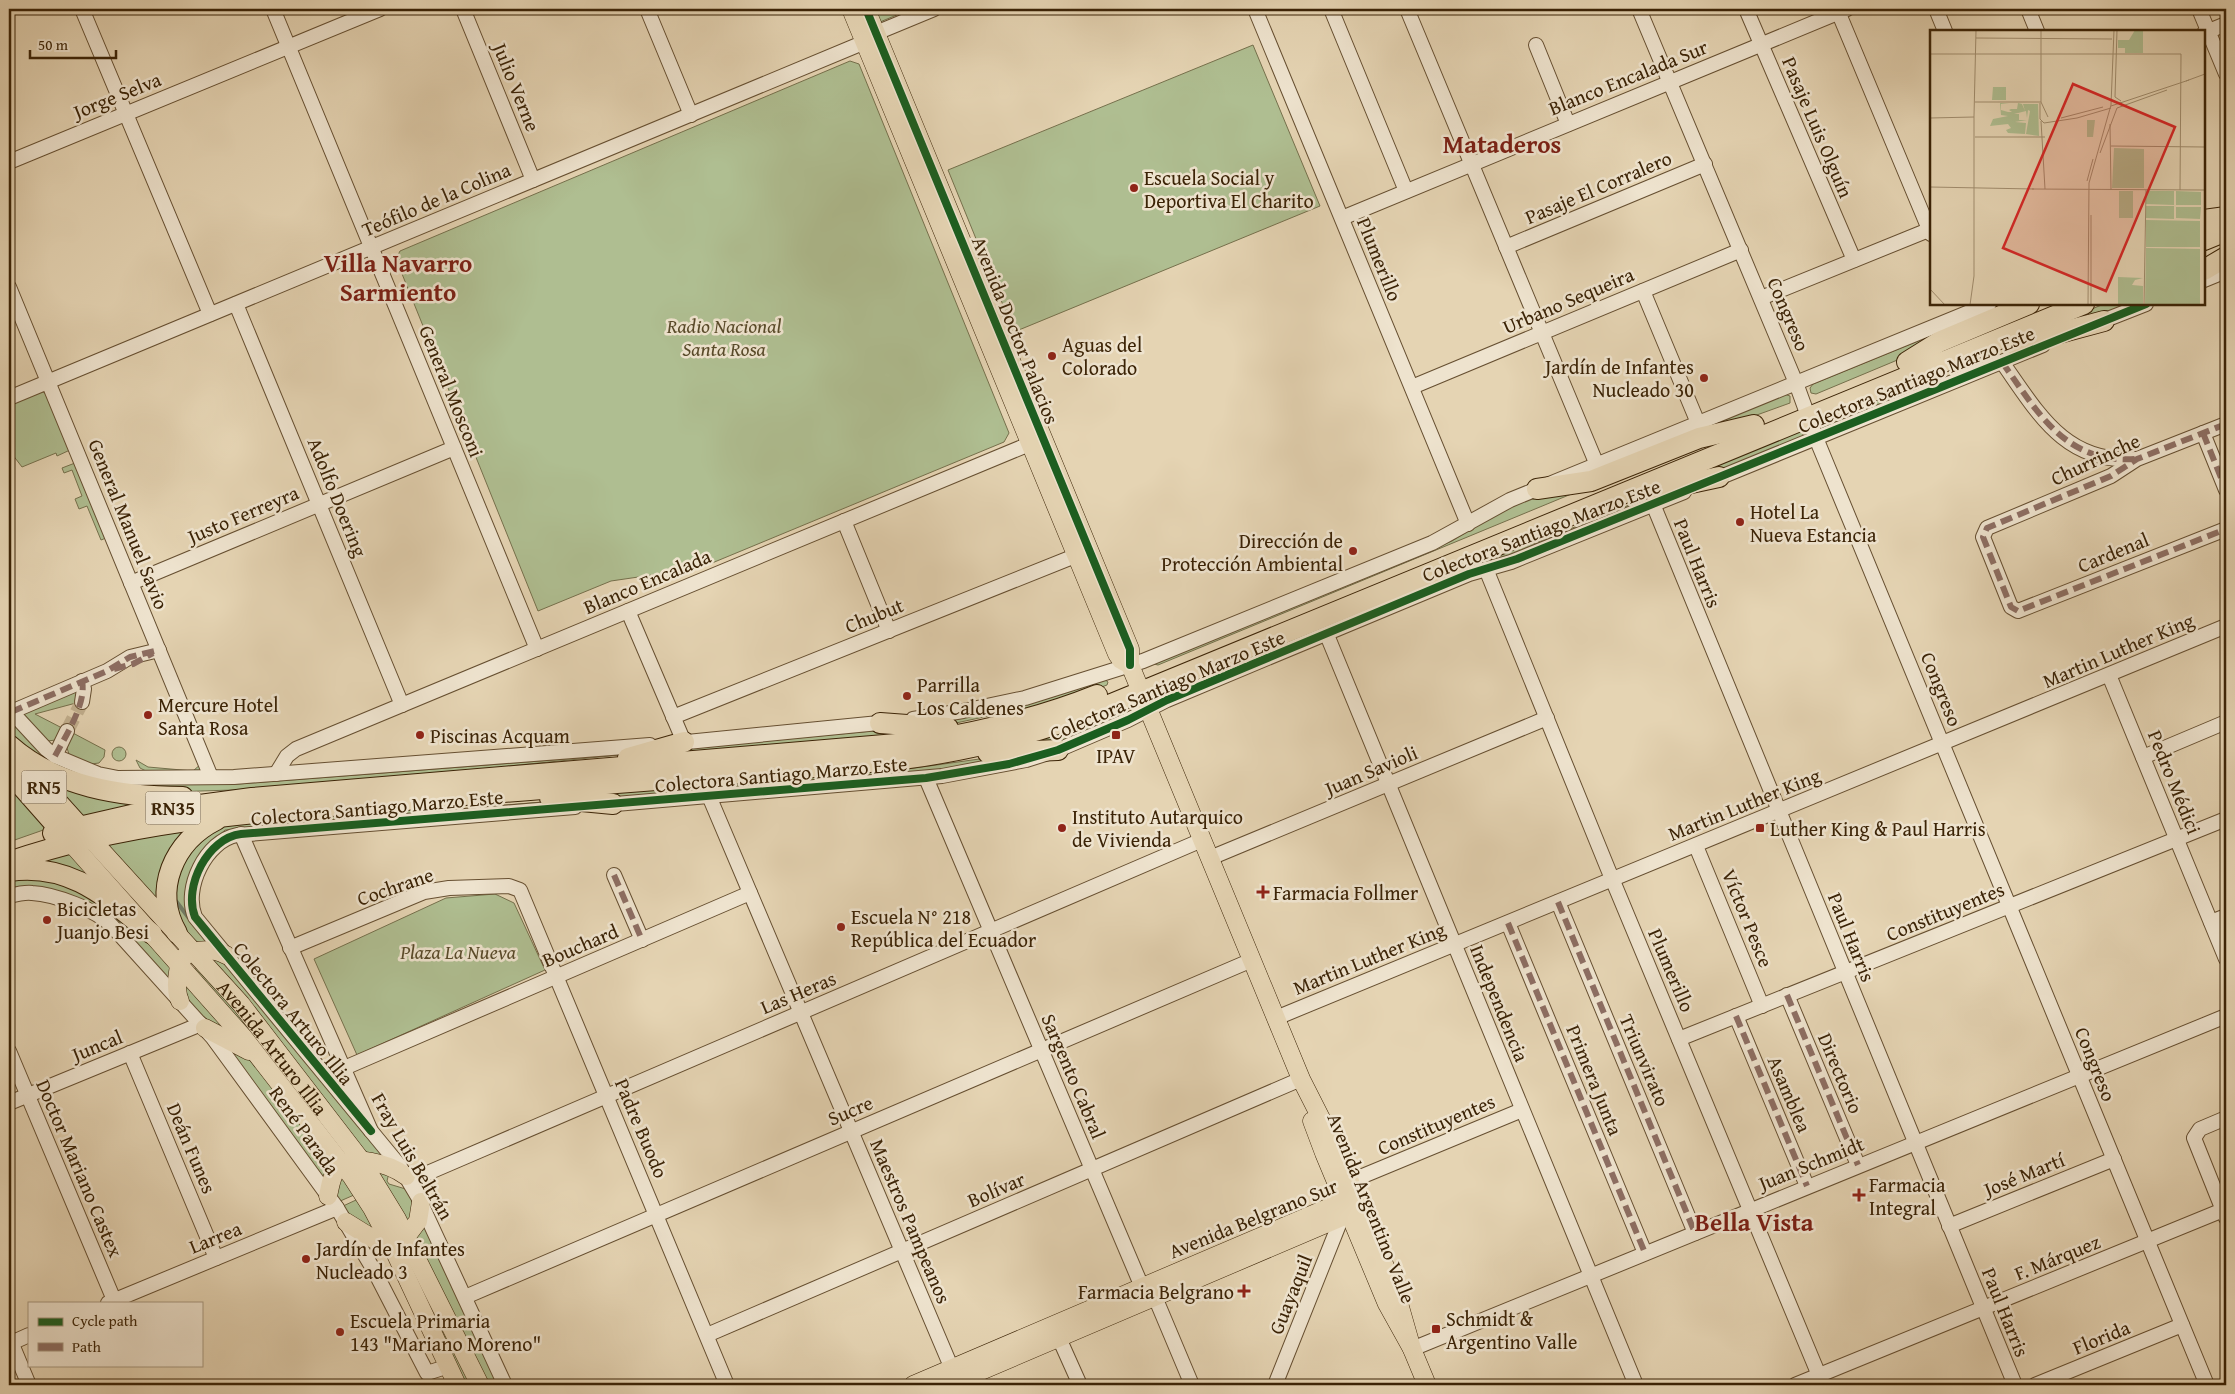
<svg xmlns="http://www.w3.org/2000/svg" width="2235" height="1394" font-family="'Gentium Book Plus',serif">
	<rect width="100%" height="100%" fill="#e5d4b3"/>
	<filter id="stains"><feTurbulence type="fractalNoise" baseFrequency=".004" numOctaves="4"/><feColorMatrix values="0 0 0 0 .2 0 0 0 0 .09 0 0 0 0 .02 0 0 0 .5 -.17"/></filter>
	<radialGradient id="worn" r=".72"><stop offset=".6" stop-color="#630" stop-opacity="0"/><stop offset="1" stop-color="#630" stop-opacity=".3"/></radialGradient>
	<g fill="#afbe91" stroke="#75704c">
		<polygon points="875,9 911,9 880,22"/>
		<polygon points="1253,45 1320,206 1014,332 948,170"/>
		<polygon points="850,61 859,64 1009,433 1004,442 700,568 611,581 538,611 396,259 400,251"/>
		<polygon points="2008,304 1895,361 1816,394 1811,393 1810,388 1813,384"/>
		<polygon points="2104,304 2129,304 2098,316 2040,330"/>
		<polygon points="2036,341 1827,426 1822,422 1847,409 1914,390"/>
		<polygon points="42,391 47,395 70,450 57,456 56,453 22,467 9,450 9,404"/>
		<polygon points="1784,394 1790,396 1790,403 1583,478"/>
		<polygon points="1803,430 1803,436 1711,475 1671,481"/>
		<polygon points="75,463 106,538 101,540 87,506 79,509 75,499 82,496 72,470 64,473 62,468"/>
		<polygon points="1581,490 1158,665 1154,664 1156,661 1452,541 1496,514 1527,500"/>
		<polygon points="1659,493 1661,494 1516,554 1479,563 1169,693 1165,691 1491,555 1535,543"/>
		<path d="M1104,679L1108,682L1107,685L1072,698L956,723L938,722C995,714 1051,700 1104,679Z"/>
		<polygon points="75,690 77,692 76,703 35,714 64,729 56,740 47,741 22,715 23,711"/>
		<polygon points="1119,709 1122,712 1122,716 1062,742 1005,746"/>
		<polygon points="9,719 50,762 119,784 238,784 619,755 509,766 450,776 266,789 168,792 113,786 57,769 29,754 9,734"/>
		<polygon points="883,730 928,732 641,758 690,748"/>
		<polygon points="71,732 105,750 104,757 99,763 91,764 70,757 66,745"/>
		<circle cx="119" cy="754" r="7"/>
		<polygon points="1008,755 955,768 624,798 575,793 824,771 879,773"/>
		<polygon points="136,760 148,767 193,771 202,763 203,768 196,773 146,771 140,768"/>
		<polygon points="41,776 148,803 80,819"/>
		<polygon points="9,780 49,828 9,842"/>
		<polygon points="554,801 554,804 225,830 211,843 191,874 209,945 192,940 175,921 176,868 212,828 383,806 445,810"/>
		<polygon points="184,830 162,906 102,842"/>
		<polygon points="67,850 97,886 38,864"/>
		<polygon points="9,878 61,881 127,920 172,969 172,982 99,908 91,904 9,891"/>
		<polygon points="495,894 514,903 545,970 357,1055 314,959 446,898"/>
		<polygon points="209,956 225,962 390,1160 366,1154"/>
		<polygon points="196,966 200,967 347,1152 346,1156 194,971"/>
		<polygon points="183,979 231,1032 214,1028 185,999"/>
		<polygon points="225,1046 245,1053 328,1159 330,1168 327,1183"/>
		<polygon points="378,1172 389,1173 387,1181 389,1184 409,1190 416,1204 410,1227"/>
		<polygon points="342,1175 363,1204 379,1236 349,1218 341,1207 356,1200 354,1195 338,1202 334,1197"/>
		<polygon points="423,1222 500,1385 488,1385 416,1239"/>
		<polygon points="404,1249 471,1385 464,1385 402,1250"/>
	</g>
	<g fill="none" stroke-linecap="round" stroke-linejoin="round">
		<polyline stroke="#727d67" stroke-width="4" points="176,901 188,917"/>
		<polyline stroke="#c3b190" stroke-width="14" stroke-dasharray="14 7" stroke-linecap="butt" points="67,731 82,702"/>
		<g stroke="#664f31" stroke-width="16">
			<g id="minor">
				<polyline points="82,9 210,314"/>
				<polyline points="273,9 537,649"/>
				<polyline points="463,9 533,180"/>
				<polyline points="647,9 691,115"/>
				<polyline points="1255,9 1468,524"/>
				<polyline points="1331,9 1406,191"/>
				<polyline points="1407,9 1597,465"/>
				<polyline points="1639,9 1796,383 1816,438 2207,1385"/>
				<polyline points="1746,9 1854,260"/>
				<polyline points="1837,9 1931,234"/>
				<polyline points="1936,9 1945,31"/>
				<polyline points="2028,9 2037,31"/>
				<polyline points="2199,9 2226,74"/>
				<polyline points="2204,33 2226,24"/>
				<polyline points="1536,45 1568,124"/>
				<polyline points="9,162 380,9"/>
				<polyline points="1342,218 1847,9"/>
				<polyline points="1506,247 1705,164"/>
				<polyline points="2204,280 2226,271"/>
				<polyline points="9,287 211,777"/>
				<polyline points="1643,291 1698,423"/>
				<polyline points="1761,298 1931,229"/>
				<polyline points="236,304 402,705"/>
				<polyline points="2095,324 2146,304"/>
				<path d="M2002,362C2038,413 2065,464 2136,459"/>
				<polyline points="1412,387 1741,250"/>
				<polyline points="9,398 865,42 876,33 934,9"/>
				<polyline points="2226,424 2137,459 2111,476 1987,528 1983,537 2011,607 2018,611 2226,529"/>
				<polyline points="2203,433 2226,490"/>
				<polyline points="1711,481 2043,345"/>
				<polyline points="1653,504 2015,1385"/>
				<polyline points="844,521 889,631"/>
				<polyline points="1486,569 1608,869 1823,1385"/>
				<polyline points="131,583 454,448"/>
				<polyline points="628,611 684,742"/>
				<polyline points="1327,635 1636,1385"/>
				<polyline points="2109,675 2226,959"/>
				<polyline points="82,702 84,689 82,681"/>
				<polyline points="9,709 46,749 55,756 98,774 118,778 234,777 650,745"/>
				<polyline points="11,712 107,671 130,657 159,650"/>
				<polyline points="673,717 1085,552"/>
				<polyline points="913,719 963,711 1025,698 1143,661 1432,543 1510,500 1989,304"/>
				<polyline points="677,743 889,722"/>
				<polyline points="55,756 67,731"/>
				<polyline points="2143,757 2226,722"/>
				<polyline points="276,774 287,756 296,749 1039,440"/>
				<polyline points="926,778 1142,1287 1155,1297 1192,1385"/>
				<polyline points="709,796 952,1369 954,1377"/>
				<polyline points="604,805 942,776 1026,760 1058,750 1128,720 1167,700 1469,574 1511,562 1684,492"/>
				<polyline points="241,834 371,1131 399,1165 418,1197 505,1385"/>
				<polyline points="1696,846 1762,1006"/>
				<polyline points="1210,858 1547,718"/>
				<polyline points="614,875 642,940"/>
				<path d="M9,896C17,894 25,892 32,893C54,894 97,910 112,926L213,1038L337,1208L375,1272L427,1373L449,1366"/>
				<polyline points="1558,902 1695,1233"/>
				<polyline points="2211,922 2226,916"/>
				<polyline points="1508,923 1645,1253"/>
				<polyline points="290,948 424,892 449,888 509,886 520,890 727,1385"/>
				<polyline points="1787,995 1858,1165"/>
				<polyline points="1736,1016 1807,1186"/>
				<polyline points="1276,1018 2226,626"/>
				<polyline points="1679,1039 2226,819"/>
				<polyline points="9,1051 114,1300"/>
				<polyline points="130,1053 216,1258"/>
				<polyline points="335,1072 750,893"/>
				<polyline points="9,1103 201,1024"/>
				<path d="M371,1131L195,917C183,888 206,841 237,835L575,807"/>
				<polyline points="409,1181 1202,840"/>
				<polyline points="1341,1185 1522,1110"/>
				<polyline points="2226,1218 2194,1138 2200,1129 2226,1118"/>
				<polyline points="1949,1226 2114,1159"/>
				<polyline points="465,1297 1252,960"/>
				<polyline points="108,1303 337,1208"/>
				<polyline points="1055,1329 1080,1385"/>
				<polyline points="707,1335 1301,1079"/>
				<polyline points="9,1337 29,1385"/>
				<polyline points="9,1344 29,1335"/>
				<polyline points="1412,1349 2226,1016"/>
				<polyline points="1275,1385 1342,1217"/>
				<polyline points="1795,1385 2223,1210"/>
				<polyline points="2035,1385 2182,1325"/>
			</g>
		</g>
		<g stroke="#3b2306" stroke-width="19">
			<g id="major">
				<polyline points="851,9 1117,654 1121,660 1130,665"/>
				<polyline points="866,9 1130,649 1130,665 1301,1079 1336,1148 1396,1293 1412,1349"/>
				<path id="s1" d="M90,838L241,1004L361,1160L397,1219L480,1385"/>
				<polyline points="71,843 244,1038 352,1177 372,1208 392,1246 457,1385"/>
				<path d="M180,1001C175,991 176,964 185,956C195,948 216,949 226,955"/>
				<polyline points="205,1028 249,1051"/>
				<polyline points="1312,1121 1324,1153 1387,1304 1412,1349 1427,1385"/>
				<path d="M328,1196C330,1188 331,1176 337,1170C353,1152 389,1164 406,1176"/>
				<polyline points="346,1222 383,1245 400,1245 418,1221 421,1202"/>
				<polyline points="913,1385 1344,1201 1353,1200 1358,1202"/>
				<polyline points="948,1385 1349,1214 1355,1210 1358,1202"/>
			</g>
		</g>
		<g stroke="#3b2306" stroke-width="22">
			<g id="highway">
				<polyline points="2204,220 2226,217"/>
				<polyline points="2204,240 2226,231"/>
				<polyline points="2204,270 2226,257"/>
				<polyline points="2015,345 2104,321"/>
				<polyline points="1907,362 1939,342 2029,304"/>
				<polyline points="1537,489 1591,481 1699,438 1754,425"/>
				<polyline points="1654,491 1719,477"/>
				<polyline points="880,723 948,728"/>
				<path d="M9,745C56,787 121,797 183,797"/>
				<polyline points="988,753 1058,750"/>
				<polyline points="628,758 684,742"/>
				<polyline points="24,765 86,834"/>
				<polyline points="9,772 69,840"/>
				<polyline points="550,798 613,804"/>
				<path d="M53,833L140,813L252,798L920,742C980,732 1040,718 1097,695"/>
				<path d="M9,862C136,818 273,811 406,800C571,786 737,775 902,759C975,750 1046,731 1114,703L2084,304"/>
				<path d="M9,871C71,862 107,898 152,934"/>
				<path d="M177,933C152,890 174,841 216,820"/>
			</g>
		</g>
		<use href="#minor" stroke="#eee3ce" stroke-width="14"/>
		<use href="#major" stroke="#e5d4b3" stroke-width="18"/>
		<use href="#highway" stroke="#e5d4b3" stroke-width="20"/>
		<g stroke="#8d6e63" stroke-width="6" stroke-dasharray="12 6" stroke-linecap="butt">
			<path d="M2002,362C2037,411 2065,464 2135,459"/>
			<polyline points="2226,424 2137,459 2111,476 1987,528 1983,537 2011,607 2018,611 2226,529"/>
			<polyline points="2203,433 2226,490"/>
			<polyline points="114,669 133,664 153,653"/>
			<polyline points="11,712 107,671 130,657 159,650"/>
			<path d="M55,756C65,737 87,703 82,681"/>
			<polyline points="614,875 642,940"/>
			<polyline points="1558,902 1695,1233"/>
			<polyline points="1508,923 1645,1253"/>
			<polyline points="1787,995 1858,1165"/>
			<polyline points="1736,1016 1807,1186"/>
		</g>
		<g stroke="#eee3ce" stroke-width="11">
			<g id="cycleway">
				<polyline points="866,9 1130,649 1130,665"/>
				<path d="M371,1131L195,917C183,886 208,838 241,834L926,778L1009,764L1058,750L1128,720L1167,700L1469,574L1517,559L2146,304"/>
			</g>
		</g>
		<use href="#cycleway" stroke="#1b5e20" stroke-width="8"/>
	</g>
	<g fill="#8f2418" stroke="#eee3ce" stroke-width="2">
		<circle cx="1134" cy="188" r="5"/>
		<circle cx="1052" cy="356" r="5"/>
		<circle cx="1704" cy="378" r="5"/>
		<circle cx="1740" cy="522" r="5"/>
		<circle cx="1353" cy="551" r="5"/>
		<circle cx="907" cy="696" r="5"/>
		<circle cx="148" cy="715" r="5"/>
		<circle cx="420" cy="735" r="5"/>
		<rect x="1111" y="730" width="10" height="10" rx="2.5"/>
		<circle cx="1062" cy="828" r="5"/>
		<rect x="1755" y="823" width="10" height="10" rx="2.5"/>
		<path d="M1260.5 884.5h5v5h5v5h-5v5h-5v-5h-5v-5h5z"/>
		<circle cx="47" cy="920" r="5"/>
		<circle cx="841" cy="927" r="5"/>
		<path d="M1856.5 1187.5h5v5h5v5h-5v5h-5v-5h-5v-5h5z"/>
		<circle cx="306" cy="1259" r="5"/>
		<path d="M1241.5 1283.5h5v5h5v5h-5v5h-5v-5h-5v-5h5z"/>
		<rect x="1431" y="1324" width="10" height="10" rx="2.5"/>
		<circle cx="340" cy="1332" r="5"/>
	</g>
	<g text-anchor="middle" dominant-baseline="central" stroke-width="5" stroke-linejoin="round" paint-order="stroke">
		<g fill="#eee3ce" stroke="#715d42" stroke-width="1">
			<rect x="21.5" y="770.5" width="45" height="33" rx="4"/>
			<rect x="145.5" y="791.5" width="55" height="33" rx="4"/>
		</g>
		<g font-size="19" font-weight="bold" fill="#3b2306">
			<text x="44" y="787">RN5</text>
			<text x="173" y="808">RN35</text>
		</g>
		<g font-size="20" fill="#3b2306" stroke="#eee3ce">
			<text transform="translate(1628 77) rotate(-22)">Blanco Encalada Sur</text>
			<text transform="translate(517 87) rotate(68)">Julio Verne</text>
			<text transform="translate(117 95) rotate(-22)">Jorge Selva</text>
			<text transform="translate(1818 127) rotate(67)">Pasaje Luis Olguín</text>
			<text transform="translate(1598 187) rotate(-23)">Pasaje El Corralero</text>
			<text transform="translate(436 199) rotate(-23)">Teófilo de la Colina</text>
			<text transform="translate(1380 259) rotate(68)">Plumerillo</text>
			<text transform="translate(1568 300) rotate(-23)">Urbano Sequeira</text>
			<text transform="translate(1789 314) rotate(67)">Congreso</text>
			<text transform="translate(1016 330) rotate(68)">Avenida Doctor Palacios</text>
			<text transform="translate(1916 379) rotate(-22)">Colectora Santiago Marzo Este</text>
			<text transform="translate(452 391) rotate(68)">General Mosconi</text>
			<text transform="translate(2095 459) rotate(-25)">Churrinche</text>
			<text transform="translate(338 497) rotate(68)">Adolfo Doering</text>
			<text transform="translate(243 514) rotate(-23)">Justo Ferreyra</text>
			<text transform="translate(129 524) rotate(68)">General Manuel Savio</text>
			<text transform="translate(1541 530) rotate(-21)">Colectora Santiago Marzo Este</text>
			<text transform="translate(2113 552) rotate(-22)">Cardenal</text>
			<text transform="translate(1698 563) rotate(68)">Paul Harris</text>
			<text transform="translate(647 581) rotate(-23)">Blanco Encalada</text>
			<text transform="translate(874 615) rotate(-22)">Chubut</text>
			<text transform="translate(2118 650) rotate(-23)">Martin Luther King</text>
			<text transform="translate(1167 685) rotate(-23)">Colectora Santiago Marzo Este</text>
			<text transform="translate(1942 689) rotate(68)">Congreso</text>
			<text transform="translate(1371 770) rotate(-23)">Juan Savioli</text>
			<text transform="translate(781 774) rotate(-5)">Colectora Santiago Marzo Este</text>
			<text transform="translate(2175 782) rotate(68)">Pedro Médici</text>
			<text transform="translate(1744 804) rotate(-22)">Martin Luther King</text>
			<text transform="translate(377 807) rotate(-5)">Colectora Santiago Marzo Este</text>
			<text transform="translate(395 886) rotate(-19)">Cochrane</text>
			<text transform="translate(1945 911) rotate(-22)">Constituyentes</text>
			<text transform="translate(1748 918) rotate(68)">Víctor Pesce</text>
			<text transform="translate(1852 937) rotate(68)">Paul Harris</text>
			<text transform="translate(580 945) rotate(-23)">Bouchard</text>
			<text transform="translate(1369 958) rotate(-22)">Martin Luther King</text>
			<text transform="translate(1672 970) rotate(67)">Plumerillo</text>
			<text transform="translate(798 992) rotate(-23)">Las Heras</text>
			<text transform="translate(1500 1003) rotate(68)">Independencia</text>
			<text transform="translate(294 1013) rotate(51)">Colectora Arturo Illia</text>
			<text transform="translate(97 1045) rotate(-22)">Juncal</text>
			<text stroke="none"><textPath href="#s1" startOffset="278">Avenida Arturo Illia</textPath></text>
			<text transform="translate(1645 1060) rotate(67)">Triunvirato</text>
			<text transform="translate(2096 1064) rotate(68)">Congreso</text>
			<text transform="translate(1841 1073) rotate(67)">Directorio</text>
			<text transform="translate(1074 1076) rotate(67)">Sargento Cabral</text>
			<text transform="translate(1595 1080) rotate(68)">Primera Junta</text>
			<text transform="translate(1790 1094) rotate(67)">Asamblea</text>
			<text transform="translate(850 1110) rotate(-23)">Sucre</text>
			<text transform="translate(1436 1124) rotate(-23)">Constituyentes</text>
			<text transform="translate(642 1128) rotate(67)">Padre Buodo</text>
			<text transform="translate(305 1130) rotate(54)">René Parada</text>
			<text transform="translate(192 1148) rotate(67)">Deán Funes</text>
			<text transform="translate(413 1156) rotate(60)">Fray Luis Beltrán</text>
			<text transform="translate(1811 1163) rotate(-22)">Juan Schmidt</text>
			<text transform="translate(80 1168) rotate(67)">Doctor Mariano Castex</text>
			<text transform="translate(2024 1174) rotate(-22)">José Martí</text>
			<text transform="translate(996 1189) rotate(-23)">Bolívar</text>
			<text transform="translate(1372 1208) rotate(68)">Avenida Argentino Valle</text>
			<text transform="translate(1253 1218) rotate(-22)">Avenida Belgrano Sur</text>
			<text transform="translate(911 1221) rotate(67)">Maestros Pampeanos</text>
			<text transform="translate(215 1237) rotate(-22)">Larrea</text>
			<text transform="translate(2057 1257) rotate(-22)">F. Márquez</text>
			<text transform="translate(1290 1294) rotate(-68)">Guayaquil</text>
			<text transform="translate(2006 1312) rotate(68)">Paul Harris</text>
			<text transform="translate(2101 1337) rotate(-22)">Florida</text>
		</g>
		<g font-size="20" fill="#3b2306" stroke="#eee3ce" text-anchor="start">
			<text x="1144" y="177">Escuela Social y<tspan x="1144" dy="23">Deportiva El Charito</tspan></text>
			<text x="1062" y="344">Aguas del<tspan x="1062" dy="23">Colorado</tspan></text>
			<text x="1694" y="366" text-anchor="end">Jardín de Infantes<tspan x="1694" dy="23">Nucleado 30</tspan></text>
			<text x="1750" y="511">Hotel La<tspan x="1750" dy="23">Nueva Estancia</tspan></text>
			<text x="1343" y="540" text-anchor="end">Dirección de<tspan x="1343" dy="23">Protección Ambiental</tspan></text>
			<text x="917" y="684">Parrilla<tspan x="917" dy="23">Los Caldenes</tspan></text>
			<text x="158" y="704">Mercure Hotel<tspan x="158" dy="23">Santa Rosa</tspan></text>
			<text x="430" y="735">Piscinas Acquam</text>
			<text x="1116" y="755" text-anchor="middle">IPAV</text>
			<text x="1072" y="816">Instituto Autarquico<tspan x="1072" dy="23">de Vivienda</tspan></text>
			<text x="1770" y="828">Luther King &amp; Paul Harris</text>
			<text x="1273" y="892">Farmacia Follmer</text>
			<text x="57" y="908">Bicicletas<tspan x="57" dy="23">Juanjo Besi</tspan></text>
			<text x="851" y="916">Escuela N° 218<tspan x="851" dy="23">República del Ecuador</tspan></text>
			<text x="1869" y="1184">Farmacia<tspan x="1869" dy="23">Integral</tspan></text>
			<text x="316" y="1248">Jardín de Infantes<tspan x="316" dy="23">Nucleado 3</tspan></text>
			<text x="1234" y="1291" text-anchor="end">Farmacia Belgrano</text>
			<text x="1446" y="1318">Schmidt &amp;<tspan x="1446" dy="23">Argentino Valle</tspan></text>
			<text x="350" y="1320">Escuela Primaria<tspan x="350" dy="23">143 "Mariano Moreno"</tspan></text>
		</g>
		<g font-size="20" font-style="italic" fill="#584a29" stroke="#eee3ce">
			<text x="724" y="325">Radio Nacional<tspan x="724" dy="23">Santa Rosa</tspan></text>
			<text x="458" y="951">Plaza La Nueva</text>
		</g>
		<g font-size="25" font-weight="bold" fill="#7a1f14" stroke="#eee3ce">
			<text x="1502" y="144">Mataderos</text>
			<text x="398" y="263">Villa Navarro<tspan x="398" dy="29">Sarmiento</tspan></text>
			<text x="1754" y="1222">Bella Vista</text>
		</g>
	</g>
	<g transform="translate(1930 30)">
		<rect width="275" height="275" fill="#e5d4b3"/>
		<path d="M205,0H213V23H195V18H188V10H199ZM63,57H76V70H62ZM70,73H79L71,74V80L78,82H82L79,80L81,79H87L88,73L92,74L95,81L93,74H108L109,106L96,104L100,81L98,80L97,88L96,81L84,84H89V90H97L85,92L96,93L95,104L78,103L76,100L81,98L78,94L60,96L63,89L78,86L71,85ZM157,90H165L163,107H157ZM184,118L214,119V158H182ZM189,161H203V188H189ZM216,161H244V175L216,174ZM246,161L271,162V175H246ZM216,176H244V189L216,188ZM246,177H271L270,189L246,188ZM216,190L270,191V217H216ZM216,218L270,219V275H215ZM188,247L213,248L205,250L202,255L213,256V275H188Z" fill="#afbe91"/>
		<path fill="none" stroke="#a18d6e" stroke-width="1" d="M111,0V72L118,87M187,0L185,67L191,71M46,8L182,9M0,24H251L250,160M256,51L275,44M45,72H111M110,73V89M181,76L259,50M44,86L46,0M0,88L44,87M131,88L173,77M110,89L114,93L147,88L181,78M111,91L115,159M180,94L181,160M45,107H115M181,116L275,117M170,123L187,78L237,60M157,151L163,129M0,157L104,159M102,159L275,160M0,259L15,275M40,275L44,246V86M158,275L159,153L181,75L184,0M161,275V185M214,275L216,160"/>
		<path fill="#d62828" fill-opacity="0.15" stroke="#d62828" stroke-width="2.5" d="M143,54L245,97L176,261L73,218Z"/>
		<rect width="275" height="275" fill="none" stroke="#3b2306" stroke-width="2.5"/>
	</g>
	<rect width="2235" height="1394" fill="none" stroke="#e5d4b3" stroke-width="30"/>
	<rect x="10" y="10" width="2215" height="1374" fill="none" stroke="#3b2306" stroke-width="2.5"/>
	<rect x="15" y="15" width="2205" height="1364" fill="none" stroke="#3b2306"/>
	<rect x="28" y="1302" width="175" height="65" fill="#eee3ce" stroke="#a6967e"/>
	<rect x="38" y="1318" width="25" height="8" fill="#1b5e20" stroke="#a6967e"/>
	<text x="72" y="1326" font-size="15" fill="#3b2306">Cycle path</text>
	<rect x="38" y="1343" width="25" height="8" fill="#8d6e63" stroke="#a6967e"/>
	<text x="72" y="1352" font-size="15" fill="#3b2306">Path</text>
	<path d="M30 50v8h86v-8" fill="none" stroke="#3b2306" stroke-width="2.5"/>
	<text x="38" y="50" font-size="15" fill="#3b2306" stroke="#eee3ce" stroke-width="4" paint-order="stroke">50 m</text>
	<rect width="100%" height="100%" filter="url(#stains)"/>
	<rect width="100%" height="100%" fill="url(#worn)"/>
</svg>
